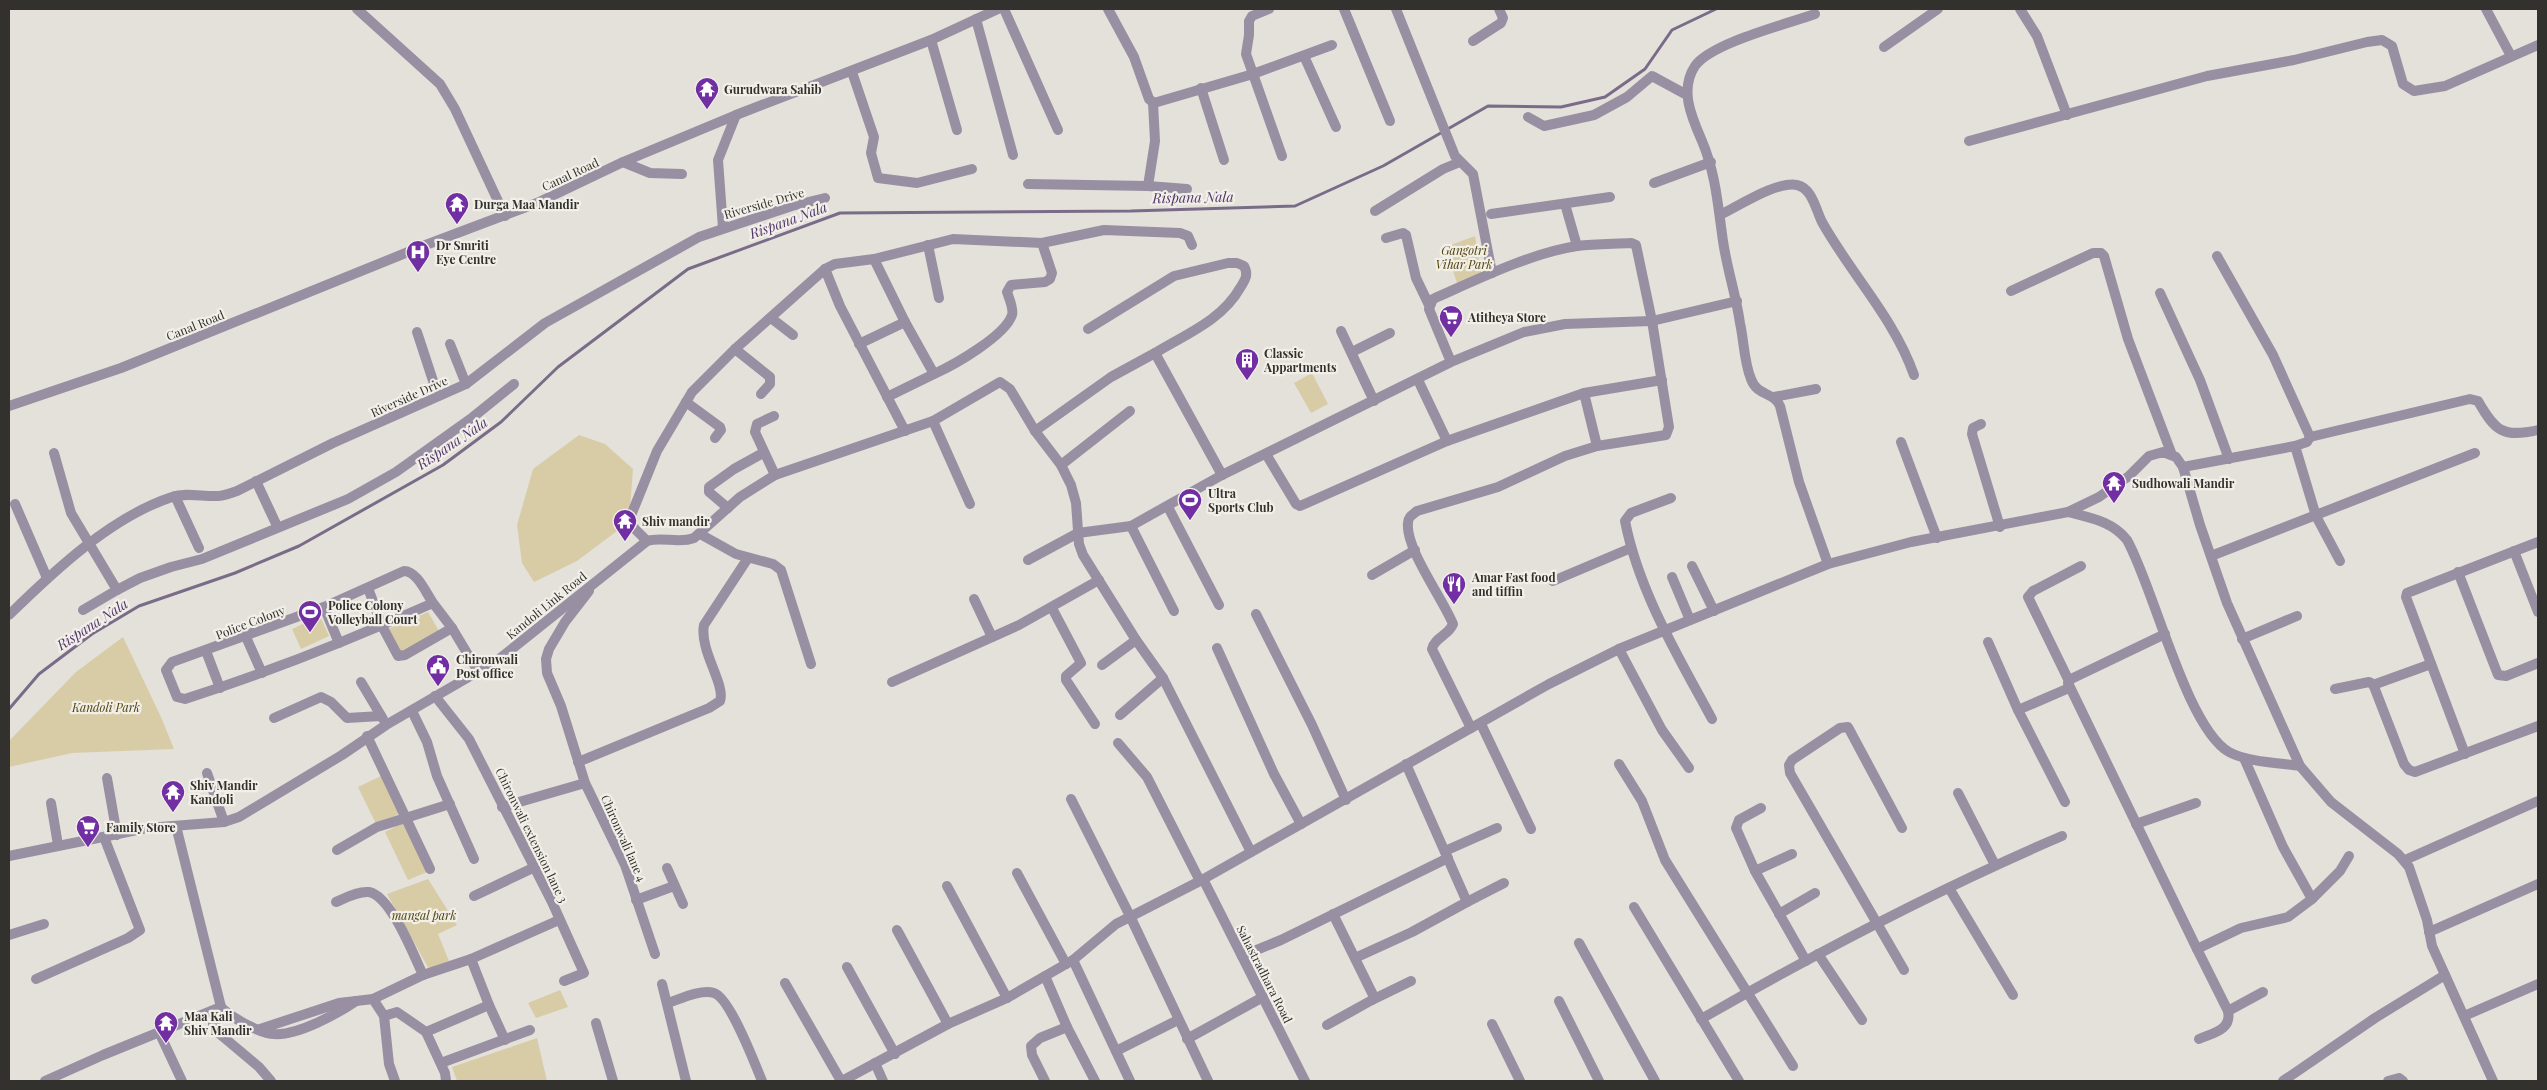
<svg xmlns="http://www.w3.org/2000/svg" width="2547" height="1090" font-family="'Playfair Display',serif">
	<rect width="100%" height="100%" fill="#e4e1db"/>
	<g fill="#d8cca7">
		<polygon points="1475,236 1482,276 1458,286 1445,247"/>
		<polygon points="1312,373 1328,404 1311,413 1294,383"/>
		<polygon points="579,435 605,444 633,469 629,522 577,561 534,582 522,563 517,525 533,469"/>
		<polygon points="428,612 439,631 402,654 388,629"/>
		<polygon points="320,616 329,636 301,649 292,629"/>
		<polygon points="123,637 161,717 174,749 72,753 9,767 9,741 76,672"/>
		<polygon points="381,776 399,814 376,824 358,787"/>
		<polygon points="404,822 427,872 408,880 385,832"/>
		<polygon points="428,879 457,925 438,934 449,961 429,969 387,894"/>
		<polygon points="560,990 568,1007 536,1018 528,1003"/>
		<polygon points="537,1038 547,1081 457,1081 452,1067"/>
	</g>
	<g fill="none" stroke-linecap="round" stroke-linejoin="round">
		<polyline stroke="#7a6c88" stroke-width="3" points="9,709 39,674 92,634 139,606 235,573 299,546 443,465 501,422 558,367 688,269 840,213 1131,211 1295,206 1383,166 1488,106 1561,107 1605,97 1645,69 1672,30 1716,9"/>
		<g stroke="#9890a2" stroke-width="10">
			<polyline points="357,9 440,84 455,109 505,216"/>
			<polyline points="1004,9 1058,130"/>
			<polyline points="1108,9 1134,57 1149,99 1154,103 1253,74 1332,45"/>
			<polyline points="1269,9 1252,16 1249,21 1249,35 1246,54 1282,156"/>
			<polyline points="1344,9 1390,121"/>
			<polyline points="1396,9 1455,156 1473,174 1492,273"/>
			<polyline points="2020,9 2037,36 2067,115"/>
			<polyline points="2486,9 2511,56"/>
			<path d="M1815,14C1787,24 1711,43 1695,66C1679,90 1692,118 1702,141C1716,174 1718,207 1723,241C1727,269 1736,295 1740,323C1744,341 1744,362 1751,379C1757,396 1774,392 1780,406L1799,482L1828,564"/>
			<polyline points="976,19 1013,155"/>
			<polyline points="931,40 957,130"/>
			<polyline points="1473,41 1501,23 1503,18 1499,9"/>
			<polyline points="1884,47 1938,9"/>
			<polyline points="1304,56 1336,127"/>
			<polyline points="852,72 874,137 871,153 878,178 917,183 972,169"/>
			<polyline points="1201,88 1224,160"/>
			<polyline points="1528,117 1544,126 1594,115 1627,97 1652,76 1687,95"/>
			<polyline points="1969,141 2207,76 2294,60 2367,42 2382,40 2392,46 2403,84 2414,91 2445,86 2538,45"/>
			<polyline points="623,162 650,173 682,174"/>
			<polyline points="1654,183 1711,162"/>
			<polyline points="1028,184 1148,186 1187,189"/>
			<polyline points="1148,186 1155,141 1153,103"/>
			<polyline points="1565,204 1577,246"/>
			<polyline points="1375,211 1443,169 1460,162"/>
			<polyline points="1491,214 1610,197"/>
			<path d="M1720,215C1739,206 1776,181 1797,185C1812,188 1816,210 1822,222C1851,274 1894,318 1914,375"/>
			<polyline points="723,228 718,160 736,115"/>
			<polyline points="1386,238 1403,233 1406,235 1416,278 1429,305"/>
			<polyline points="928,245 939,298"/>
			<polyline points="874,259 905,322 934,374 887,397"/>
			<polyline points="825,269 840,306 905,431"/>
			<polyline points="2011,291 2093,253 2101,253 2104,256 2128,339 2172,455"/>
			<polyline points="2160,293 2200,380 2229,459"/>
			<polyline points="771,318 793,335"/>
			<path d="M1088,329L1174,276L1228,263H1237L1244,266C1249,275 1245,280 1240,288C1222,320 1186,334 1155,353L1222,475"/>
			<polyline points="1341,331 1374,401"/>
			<polyline points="417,332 438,396"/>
			<polyline points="450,344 466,384"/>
			<polyline points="859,344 905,322"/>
			<polyline points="735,349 770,377 770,384 761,394"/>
			<polyline points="1352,352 1390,333"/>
			<path d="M934,374C954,365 1005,336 1012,315C1014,309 1009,298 1007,292L1011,285L1045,282L1050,279L1052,273L1042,243"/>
			<polyline points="1584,393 1597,446"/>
			<polyline points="1774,397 1816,389"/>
			<polyline points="686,402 720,427 721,430 715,438"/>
			<polyline points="9,406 121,368 423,246 537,203 623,162 736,115 931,40 998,9"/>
			<polyline points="774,416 757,424 755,432 775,475"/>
			<polyline points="933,421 970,504"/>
			<polyline points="1981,424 1973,428 1972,434 2000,527"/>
			<polyline points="1035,431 1111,377 1155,353"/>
			<path d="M2310,437L2470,399L2478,401C2495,431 2503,438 2538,430"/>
			<polyline points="1447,441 1584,393 1662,380"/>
			<polyline points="1901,442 1937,538"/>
			<polyline points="2295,446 2316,516 2340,561"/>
			<polyline points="54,453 71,513 117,590 83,610"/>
			<polyline points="1266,454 1296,504 1300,506 1447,441 1418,380"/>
			<polyline points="1061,465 1130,411"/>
			<polyline points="2183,467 2295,446 2307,442 2310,437 2273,355 2217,256"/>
			<polyline points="256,481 277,526"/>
			<polyline points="175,496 199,548"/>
			<path d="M1671,498L1631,513L1625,521C1639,592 1678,656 1712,719"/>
			<polyline points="15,504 47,578"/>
			<polyline points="1168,507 1219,605"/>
			<polyline points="728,508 709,492 709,487 734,469 763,453"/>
			<path d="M2068,512C2090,518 2112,521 2127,540C2154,588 2186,727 2229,752C2247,762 2279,763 2300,766"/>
			<polyline points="1131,526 1174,611"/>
			<polyline points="700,534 736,554 773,564 781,570 811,664"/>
			<polyline points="647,541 632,526 630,518 657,451 692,392 735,349 825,269 835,264 874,259 953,239 1042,243 1104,230 1180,233 1188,236 1192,245"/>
			<polyline points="2514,551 2538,612"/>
			<polyline points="2211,556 2475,453"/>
			<path d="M1028,560L1078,533L1131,526L1222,475L1451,362L1524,332L1565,324L1652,321L1636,245L1631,243C1613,244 1595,244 1577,246C1531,253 1476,280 1433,299L1429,309L1451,362"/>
			<polyline points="1692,566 1714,611"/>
			<polyline points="2458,572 2498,675 2506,676 2538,663"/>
			<polyline points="1372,575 1415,550"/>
			<polyline points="1672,577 1690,620"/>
			<polyline points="1553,581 1631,548"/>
			<polyline points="368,588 382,626 398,656 405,655 452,628"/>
			<polyline points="117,590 140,578 171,567 202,559 348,499 396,472 473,417 514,384"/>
			<polyline points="589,591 565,622 549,649 546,659 547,673 561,706 585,783 625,865 655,954"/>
			<polyline points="974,599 992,637"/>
			<path d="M433,603C426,593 417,571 404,571L324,607L172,662L166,670L177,697L185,699C269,672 352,639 433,603L452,628L479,673"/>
			<polyline points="324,607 339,643"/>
			<polyline points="1052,608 1081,663 1066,676 1066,680 1095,724"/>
			<polyline points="1256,614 1312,725 1346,800"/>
			<path d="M9,615C54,571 111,517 172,497C186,492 204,497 218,496C224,496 231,493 237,491L333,443L466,384L545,323L699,237L792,206L825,198"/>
			<polyline points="2165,634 2071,679 2068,683 2197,949 2241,928 2288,917 2312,899 2283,847 2244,758"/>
			<polyline points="246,637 262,673"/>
			<polyline points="2242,639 2297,616"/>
			<polyline points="1988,642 2018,710 2065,802"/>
			<polyline points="1217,648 1274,774 1301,824"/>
			<polyline points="1619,649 1662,730 1689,768"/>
			<polyline points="206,651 220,688"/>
			<polyline points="1102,665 1136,640"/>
			<polyline points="2069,681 2028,597 2033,591 2081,566"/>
			<polyline points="361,682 383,719"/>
			<polyline points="892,682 1019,625 1099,580"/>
			<polyline points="2373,685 2431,664"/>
			<polyline points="2335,689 2369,682 2373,684 2404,764 2409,770 2415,772 2538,726"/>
			<polyline points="435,696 469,739 552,902 584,973 564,981"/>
			<polyline points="2018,710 2069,688"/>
			<polyline points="412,711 427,742 437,776 474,859"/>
			<polyline points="1120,715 1163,678"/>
			<polyline points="274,718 321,697 331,702 347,718 381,716"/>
			<polyline points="1481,724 1531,829"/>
			<path d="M1471,728L1432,649C1434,638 1449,635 1453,624C1443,599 1405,548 1408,523C1408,517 1412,515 1417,511L1498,487L1565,456L1597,446L1666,435L1669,427L1652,321L1737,301"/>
			<polyline points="367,736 430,869"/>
			<polyline points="1118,743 1147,777 1200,881"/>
			<polyline points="2465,754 2406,597 2407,593 2538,542"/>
			<path d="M578,762L709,708L720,701C726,685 699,650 704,625L748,558"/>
			<polyline points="1619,764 1642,801 1665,860 1793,1066"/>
			<polyline points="207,773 224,822"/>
			<polyline points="107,778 117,835"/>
			<polyline points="1958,793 1995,865"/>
			<polyline points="1071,799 1130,916 1208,1081"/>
			<polyline points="51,803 58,845"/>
			<polyline points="502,807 585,783"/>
			<polyline points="1761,808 1739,820 1736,828 1755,871 1806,961"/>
			<polyline points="2136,824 2196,803"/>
			<path d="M176,826L221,1007L225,1011C235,1019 261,1034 274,1034C297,1036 337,1014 356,1001"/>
			<polyline points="1902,828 1848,727 1840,728 1792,760 1789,765 1790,773 1904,970"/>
			<polyline points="337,850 377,827 450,804"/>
			<polyline points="1445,851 1497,828"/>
			<path d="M9,856L147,828L224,822L239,817L342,755L386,725L498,660L647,541C662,536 678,544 694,538L740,497L775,475L933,421L1000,382L1010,389L1035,431L1061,465L1071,485L1076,503L1079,544L1083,555L1136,640L1163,678L1251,852"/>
			<polyline points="2405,860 2538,801"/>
			<polyline points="667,868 683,904"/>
			<polyline points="1755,871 1792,854"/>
			<polyline points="1017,873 1066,964"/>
			<polyline points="1203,879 1305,1081"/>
			<polyline points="947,886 1007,998"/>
			<polyline points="1949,888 2013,995"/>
			<polyline points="474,896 535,867"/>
			<polyline points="2312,899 2340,871 2349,856"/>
			<polyline points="636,900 674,886"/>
			<path d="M336,902C346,898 357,891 369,892C391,896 414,956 423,975L373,999"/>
			<polyline points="1467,902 1504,883"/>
			<polyline points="1634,907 1739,1081"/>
			<polyline points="1779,914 1815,893"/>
			<polyline points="897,930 948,1024"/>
			<polyline points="2429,932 2538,884"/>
			<polyline points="9,935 44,924"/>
			<polyline points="1579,943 1655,1081"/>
			<path d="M2197,949L2228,1011C2232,1030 2213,1033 2199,1039"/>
			<polyline points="1818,954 1862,1020"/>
			<polyline points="1242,956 1281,940 1448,858"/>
			<polyline points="1355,958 1412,932 1467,902 1406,764"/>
			<polyline points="1073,960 1130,1081"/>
			<polyline points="847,967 895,1054"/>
			<polyline points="423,975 471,959 559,920"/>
			<polyline points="1045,976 1067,1027 1095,1081"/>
			<polyline points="36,979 128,938 140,930 104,837"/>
			<polyline points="785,983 841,1081"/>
			<polyline points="662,984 686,1081"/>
			<polyline points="1372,1000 1411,981"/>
			<polyline points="1559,1001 1599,1081"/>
			<path d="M668,1003C680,999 701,989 714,993C730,998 755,1064 762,1081"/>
			<polyline points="489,1005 505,1040"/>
			<polyline points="225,1011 213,1024 215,1030 259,1067 271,1081"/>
			<polyline points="2228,1011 2263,992"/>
			<polyline points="384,1016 397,1012 426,1032"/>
			<polyline points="2464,1016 2538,984"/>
			<path d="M1701,1019C1818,952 1938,889 2062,836"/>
			<polyline points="596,1023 613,1081"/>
			<polyline points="1492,1024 1520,1081"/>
			<polyline points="1327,1025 1372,1000 1374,997 1333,914"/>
			<polyline points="260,1029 339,1003 373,999 384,1016 389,1064 395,1081"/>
			<polyline points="159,1032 182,1081"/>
			<polyline points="1187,1039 1263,997"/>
			<polyline points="1116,1051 1178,1020"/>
			<polyline points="441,1063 530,1030"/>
			<polyline points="875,1063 883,1081"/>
			<polyline points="45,1081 103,1055 221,1007"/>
			<polyline points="446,1081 445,1073 426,1032 489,1005 471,959"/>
			<polyline points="842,1081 948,1024 1007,998 1073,960 1116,924 1200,881 1549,684 1619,649 1828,564 1911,542 2068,512 2099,497 2129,476 2149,456 2163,452 2176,457 2183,467 2200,525 2227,603 2300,766 2331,802 2398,854 2409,867 2427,920 2432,946 2493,1081"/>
			<polyline points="1045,1081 1032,1055 1031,1046 1040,1038 1067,1027"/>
			<polyline points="2283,1081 2375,1018 2445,975"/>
			<polyline points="2388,1081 2399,1078 2403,1081"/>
		</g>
	</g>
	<defs>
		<g id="temple-pin" transform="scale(1.25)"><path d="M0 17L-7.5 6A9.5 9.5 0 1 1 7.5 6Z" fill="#712fa3" stroke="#f1efe8"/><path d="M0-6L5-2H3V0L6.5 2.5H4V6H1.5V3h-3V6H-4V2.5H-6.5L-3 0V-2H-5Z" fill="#fff"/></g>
		<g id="hospital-pin" transform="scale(1.25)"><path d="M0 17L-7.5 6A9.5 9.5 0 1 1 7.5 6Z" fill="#712fa3" stroke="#f1efe8"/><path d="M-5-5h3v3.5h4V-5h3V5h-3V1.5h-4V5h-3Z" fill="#fff"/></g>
		<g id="supermarket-pin" transform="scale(1.25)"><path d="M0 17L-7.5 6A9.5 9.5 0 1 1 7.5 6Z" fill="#712fa3" stroke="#f1efe8"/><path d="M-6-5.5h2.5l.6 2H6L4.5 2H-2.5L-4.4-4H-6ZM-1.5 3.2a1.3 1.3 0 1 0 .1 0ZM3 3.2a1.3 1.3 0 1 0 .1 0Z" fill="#fff"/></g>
		<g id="building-pin" transform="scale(1.25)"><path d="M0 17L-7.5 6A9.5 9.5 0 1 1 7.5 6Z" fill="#712fa3" stroke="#f1efe8"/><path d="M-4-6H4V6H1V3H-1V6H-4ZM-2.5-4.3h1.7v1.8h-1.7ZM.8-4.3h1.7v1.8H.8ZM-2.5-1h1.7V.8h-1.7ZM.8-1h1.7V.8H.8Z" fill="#fff"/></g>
		<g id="stadium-pin" transform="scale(1.25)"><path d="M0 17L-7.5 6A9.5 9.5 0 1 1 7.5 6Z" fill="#712fa3" stroke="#f1efe8"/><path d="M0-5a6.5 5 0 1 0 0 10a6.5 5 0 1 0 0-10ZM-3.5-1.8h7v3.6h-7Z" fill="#fff"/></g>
		<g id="restaurant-pin" transform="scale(1.25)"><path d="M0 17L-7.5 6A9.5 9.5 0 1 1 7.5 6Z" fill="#712fa3" stroke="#f1efe8"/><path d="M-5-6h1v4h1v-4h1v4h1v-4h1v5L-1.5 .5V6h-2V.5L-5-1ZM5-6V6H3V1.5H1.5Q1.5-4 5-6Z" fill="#fff"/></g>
		<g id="civic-pin" transform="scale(1.25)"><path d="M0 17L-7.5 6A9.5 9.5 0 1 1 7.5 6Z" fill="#712fa3" stroke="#f1efe8"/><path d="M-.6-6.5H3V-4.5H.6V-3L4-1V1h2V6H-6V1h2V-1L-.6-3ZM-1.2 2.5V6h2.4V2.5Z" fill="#fff"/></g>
	</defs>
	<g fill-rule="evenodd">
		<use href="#temple-pin" x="707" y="89"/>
		<use href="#temple-pin" x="457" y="204"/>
		<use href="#hospital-pin" x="418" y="252"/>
		<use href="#supermarket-pin" x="1451" y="317"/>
		<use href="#building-pin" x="1247" y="360"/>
		<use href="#temple-pin" x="2114" y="483"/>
		<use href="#stadium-pin" x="1190" y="500"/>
		<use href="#temple-pin" x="625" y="521"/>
		<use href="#restaurant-pin" x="1454" y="584"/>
		<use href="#stadium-pin" x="310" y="612"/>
		<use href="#civic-pin" x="438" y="666"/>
		<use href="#temple-pin" x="173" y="792"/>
		<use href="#supermarket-pin" x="88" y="827"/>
		<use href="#temple-pin" x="166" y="1023"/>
	</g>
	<g text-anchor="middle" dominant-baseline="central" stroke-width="4.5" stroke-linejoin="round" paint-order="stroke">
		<g font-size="12" font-weight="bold" fill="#32312e" stroke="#f1efe8" text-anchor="start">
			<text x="724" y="89">Gurudwara Sahib</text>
			<text x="474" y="204">Durga Maa Mandir</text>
			<text x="436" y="245">Dr Smriti<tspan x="436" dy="14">Eye Centre</tspan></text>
			<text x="1468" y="317">Atitheya Store</text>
			<text x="1264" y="353">Classic<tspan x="1264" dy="14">Appartments</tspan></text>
			<text x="2132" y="483">Sudhowali Mandir</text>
			<text x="1208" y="493">Ultra<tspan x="1208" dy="14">Sports Club</tspan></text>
			<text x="642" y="521">Shiv mandir</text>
			<text x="1472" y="577">Amar Fast food<tspan x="1472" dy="14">and tiffin</tspan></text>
			<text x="328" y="605">Police Colony<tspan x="328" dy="14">Volleyball Court</tspan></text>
			<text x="456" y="659">Chironwali<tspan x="456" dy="14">Post office</tspan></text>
			<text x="190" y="785">Shiv Mandir<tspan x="190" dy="14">Kandoli</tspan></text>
			<text x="106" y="827">Family Store</text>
			<text x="184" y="1016">Maa Kali<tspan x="184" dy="14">Shiv Mandir</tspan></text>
		</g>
		<g font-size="12" fill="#32312e" stroke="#f1efe8">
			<text transform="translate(570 174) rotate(-25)">Canal Road</text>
			<text transform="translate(764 203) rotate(-16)">Riverside Drive</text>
			<text transform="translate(195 325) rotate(-22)">Canal Road</text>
			<text transform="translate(409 396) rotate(-24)">Riverside Drive</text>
			<text transform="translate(546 605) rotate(-39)">Kandoli Link Road</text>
			<text transform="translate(250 622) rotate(-21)">Police Colony</text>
			<text transform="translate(532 835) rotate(64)">Chironwali extension lane 3</text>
			<text transform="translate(624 838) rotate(66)">Chironwali lane 4</text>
			<text transform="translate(1265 974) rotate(63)">Sahastradhara Road</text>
		</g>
		<g font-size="12" font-style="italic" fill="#524309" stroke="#f1efe8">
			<text x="1464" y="250">Gangotri<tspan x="1464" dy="14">Vihar Park</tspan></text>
			<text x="106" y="707">Kandoli Park</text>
			<text x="424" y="915">mangal park</text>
		</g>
		<g font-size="14" font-style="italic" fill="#51356b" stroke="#f1efe8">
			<text transform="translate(1193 197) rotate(-1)">Rispana Nala</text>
			<text transform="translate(788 220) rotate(-20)">Rispana Nala</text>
			<text transform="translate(452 443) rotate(-34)">Rispana Nala</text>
			<text transform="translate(92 624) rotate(-33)">Rispana Nala</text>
		</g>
	</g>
	<rect width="2547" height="1090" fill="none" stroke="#32312e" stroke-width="20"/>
</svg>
